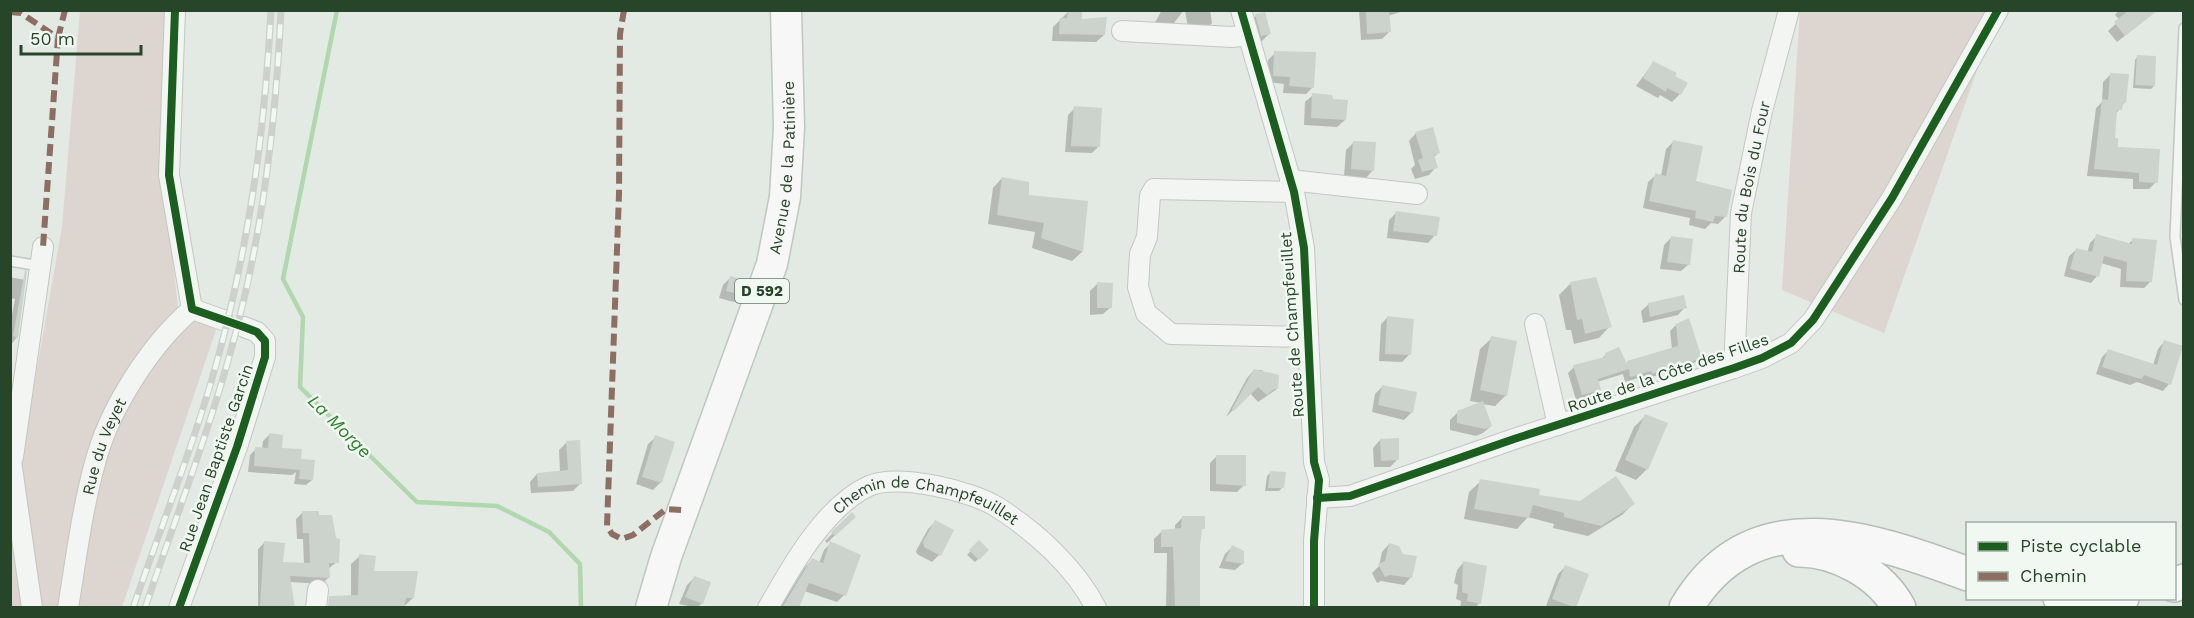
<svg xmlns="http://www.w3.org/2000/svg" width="2194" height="618" font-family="'Work Sans',sans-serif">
	<rect width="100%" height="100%" fill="#e3e9e3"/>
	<g fill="#dcd5d0">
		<polygon points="80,11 177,11 165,192 178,307 216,330 122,607 11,608 11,466 23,448 62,227"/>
		<polygon points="1800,11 1998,11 1884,333 1782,290"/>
	</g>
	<g fill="#0003">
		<polygon points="1162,10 1184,10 1167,32 1154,24"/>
		<polygon points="1185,10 1210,10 1212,23 1201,35 1189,34"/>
		<polygon points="1359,10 1406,10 1388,16 1389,32 1382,39 1361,40"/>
		<polygon points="2119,10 2147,10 2151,15 2117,42 2108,31 2120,20 2115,15"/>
		<polygon points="1068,12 1080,21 1104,35 1096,42 1052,41 1053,27"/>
		<polygon points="1256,16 1269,34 1262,41 1254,43 1248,23"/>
		<polygon points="1275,53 1313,87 1306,94 1283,93 1284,84 1267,82 1268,60"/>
		<polygon points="2138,56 2154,86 2151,89 2133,88 2135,60"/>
		<polygon points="1653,63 1680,94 1672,102 1660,95 1658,98 1636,86"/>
		<polygon points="2110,75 2124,103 2115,115 2113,139 2116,148 2156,182 2149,189 2133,189 2133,179 2087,176 2096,108 2102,102 2103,82"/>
		<polygon points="1313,95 1332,100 1345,120 1337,127 1304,125 1305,102"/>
		<polygon points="1075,108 1099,146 1092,153 1065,152 1068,115"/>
		<polygon points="1416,133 1439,152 1434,157 1436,167 1429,175 1415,179 1411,169 1415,165 1409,141"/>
		<polygon points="1354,142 1373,170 1366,178 1344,176 1346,150"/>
		<polygon points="1673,142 1694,183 1725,217 1718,224 1711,223 1705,229 1689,225 1690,218 1643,208 1648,182 1656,175 1661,176 1666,149"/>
		<polygon points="1002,178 1027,196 1087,202 1082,252 1072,261 1032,248 1035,232 988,224 993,188"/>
		<polygon points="1397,212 1435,235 1428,243 1387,238 1389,220"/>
		<polygon points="2097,236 2128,244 2133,240 2151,281 2144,288 2120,287 2121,269 2101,263 2097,276 2091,283 2064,276 2069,256 2076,250 2087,253 2090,243"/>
		<polygon points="1671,238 1689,264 1681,271 1660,269 1664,245"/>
		<polygon points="10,277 25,280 17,337 10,346 10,325 15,299 10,298"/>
		<polygon points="731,277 741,294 734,302 719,298 723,285"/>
		<polygon points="1595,279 1610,326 1599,338 1574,344 1571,330 1566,330 1559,295 1570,284"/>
		<polygon points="1097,284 1111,307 1103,314 1090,315 1090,291"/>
		<polygon points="1649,304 1685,307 1678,315 1643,323 1641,311"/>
		<polygon points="1388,317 1409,355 1402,362 1379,361 1381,324"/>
		<polygon points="1676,325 1700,357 1694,363 1646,379 1645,376 1625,382 1623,374 1597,382 1599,389 1593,395 1576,400 1568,373 1574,367 1601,360 1606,354 1626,364 1672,349 1670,331"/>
		<polygon points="1492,338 1506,395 1495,406 1482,404 1491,426 1483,433 1476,436 1450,430 1450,420 1458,412 1481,403 1470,401 1480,349"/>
		<polygon points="2164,342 2169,384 2163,391 2137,382 2130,385 2096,374 2102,357 2109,350 2153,365 2158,349"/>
		<polygon points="1254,370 1262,370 1277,389 1258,402 1250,393 1226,417 1247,378"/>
		<polygon points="1383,386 1412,412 1404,420 1372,412 1375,394"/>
		<polygon points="1646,415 1647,469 1636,480 1615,471 1634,427"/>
		<polygon points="269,435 281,449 299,463 312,480 306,485 294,484 296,472 292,475 248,472 250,455 256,449 262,449 263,441"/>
		<polygon points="656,437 661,482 653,490 636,484 648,444"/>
		<polygon points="1380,440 1398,459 1390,467 1374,467 1373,448"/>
		<polygon points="566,443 581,483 573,491 531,493 530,482 537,474 560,472 559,450"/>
		<polygon points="1217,456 1244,485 1237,492 1210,491 1210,463"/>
		<polygon points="1270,473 1282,488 1279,491 1265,491 1267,476"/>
		<polygon points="1481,481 1537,496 1580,502 1633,504 1622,515 1588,536 1553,528 1554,524 1528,517 1517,529 1464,519 1469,492"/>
		<polygon points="302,513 337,562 328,569 328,578 322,584 290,582 294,608 258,608 258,549 264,543 282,564 304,564 303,539 297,539 296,519"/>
		<polygon points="852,514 854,517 827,543 825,541"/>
		<polygon points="1183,517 1198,550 1199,608 1166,608 1167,553 1154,553 1154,539 1162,531 1175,530 1175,525"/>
		<polygon points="935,522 939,555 932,562 917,554 916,551 928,529"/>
		<polygon points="979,542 987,550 975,562 967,555"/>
		<polygon points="831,543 844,595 837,602 804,591 797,608 780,608 805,567 812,560 819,563 824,550"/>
		<polygon points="1389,544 1411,577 1404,585 1381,581 1377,583 1372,573 1379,566 1382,552"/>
		<polygon points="1232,547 1243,563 1235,570 1219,568 1225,554"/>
		<polygon points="360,556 373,573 413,598 402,608 326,608 336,597 351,597 351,564"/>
		<polygon points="1464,562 1479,603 1475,608 1460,608 1461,601 1456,599 1458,585 1454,583 1457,570"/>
		<polygon points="1565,567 1587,575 1574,608 1546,606 1558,574"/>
		<polygon points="694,578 702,603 697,608 679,604 687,585"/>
	</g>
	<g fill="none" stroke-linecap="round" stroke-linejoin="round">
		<polyline stroke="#b1d7ae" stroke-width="4.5" points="337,10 283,279 303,317 300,387 417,502 497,506 549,532 580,564 581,608"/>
	</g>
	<g fill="#ccd2cc">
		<polygon points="1366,10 1389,10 1391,32 1367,34"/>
		<polygon points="2129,10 2158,10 2125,36 2114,22"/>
		<polygon points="1068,11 1082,12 1082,19 1107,17 1105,35 1059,34 1060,18 1067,18"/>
		<polygon points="1265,12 1271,34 1261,36 1255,14"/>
		<polygon points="1274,51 1316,52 1314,88 1289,86 1290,77 1273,76"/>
		<polygon points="2137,55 2156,56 2155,86 2135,85"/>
		<polygon points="1653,61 1677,73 1675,76 1688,83 1681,95 1667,88 1666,92 1643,78"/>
		<polygon points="2110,73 2129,74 2126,103 2123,103 2122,110 2117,110 2115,138 2118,138 2118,147 2160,149 2158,183 2139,182 2139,173 2094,169 2102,99 2108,100"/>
		<polygon points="1312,93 1332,95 1333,99 1348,100 1346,120 1311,118"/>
		<polygon points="1074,106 1102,108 1100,147 1071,146"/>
		<polygon points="1433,127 1440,153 1434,155 1438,168 1422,172 1418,160 1423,158 1415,132"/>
		<polygon points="1673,140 1703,146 1696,181 1732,190 1727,217 1715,216 1713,222 1695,218 1696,211 1649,201 1655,173 1666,176"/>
		<polygon points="1353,141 1376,142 1374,171 1351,169"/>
		<polygon points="1002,177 1029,182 1029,195 1088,201 1083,252 1041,238 1044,223 997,215"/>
		<polygon points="1396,211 1440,217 1437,236 1393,231"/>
		<polygon points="2096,234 2132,244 2132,238 2157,240 2152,282 2126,281 2127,262 2104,256 2099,277 2070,269 2076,248 2092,252"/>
		<polygon points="1671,236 1693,239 1690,265 1667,262"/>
		<polygon points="25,270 27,271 18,338 13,336"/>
		<polygon points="730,276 748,281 742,295 726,291"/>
		<polygon points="1596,277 1612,327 1585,334 1582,319 1577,320 1570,282"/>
		<polygon points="1097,282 1113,283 1112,308 1097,308"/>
		<polygon points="1684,295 1687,308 1650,317 1648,303"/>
		<polygon points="1387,316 1414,319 1411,355 1385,354"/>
		<polygon points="1689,318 1702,358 1652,374 1651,371 1630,377 1629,369 1598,379 1601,390 1582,395 1573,365 1605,357 1605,353 1619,347 1627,364 1627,361 1678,346 1676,324"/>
		<polygon points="1491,336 1517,341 1507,396 1480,390"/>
		<polygon points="2164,340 2183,346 2171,385 2144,375 2142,379 2137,378 2102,367 2108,349 2157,365"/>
		<polygon points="1254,369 1279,375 1278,389 1274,389 1267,395 1258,387 1234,411 1232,409"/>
		<polygon points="1382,385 1417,392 1413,413 1378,405"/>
		<polygon points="1483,401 1492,426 1485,429 1457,423 1457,411"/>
		<polygon points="1645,414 1668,423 1648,470 1625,460"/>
		<polygon points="269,433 283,435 282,448 302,449 300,470 254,466 255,447 268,448"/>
		<polygon points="655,435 675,442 662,483 642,477"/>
		<polygon points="1399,438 1399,460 1381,461 1380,439"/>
		<polygon points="580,440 582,484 538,487 537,473 568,470 566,441"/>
		<polygon points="1216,455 1246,455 1246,486 1216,484"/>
		<polygon points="301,459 315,460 313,480 299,479"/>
		<polygon points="1270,471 1286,472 1284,488 1268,488"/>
		<polygon points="1616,476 1635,504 1601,526 1564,517 1564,513 1533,505 1529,518 1474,509 1480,479 1540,489 1539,495 1580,501"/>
		<polygon points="302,511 319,511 319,515 332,515 336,538 340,539 339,563 329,563 330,578 290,576 295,608 260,608 264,541 285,543 283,562 310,563 309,533 303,533"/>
		<polygon points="852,512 856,517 835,536 831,532"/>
		<polygon points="1182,516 1205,516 1205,529 1202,529 1200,546 1200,608 1175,608 1173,547 1161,547 1161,530 1181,528"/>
		<polygon points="935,520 954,530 941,556 924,547 923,542"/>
		<polygon points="979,540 989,550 979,560 969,550"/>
		<polygon points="830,541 861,555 846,596 809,583 799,608 782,608 812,558 823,563"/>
		<polygon points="1389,543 1399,546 1403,554 1417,556 1412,578 1390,575 1385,577 1378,564 1385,561"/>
		<polygon points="1232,545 1244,551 1244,564 1225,561"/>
		<polygon points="359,554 376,556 374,571 418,571 414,598 406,598 404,608 328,608 329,596 358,595"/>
		<polygon points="1463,561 1487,566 1481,604 1467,601 1468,594 1462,592"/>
		<polygon points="1565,565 1589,574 1576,608 1552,599"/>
		<polygon points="694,576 711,582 703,604 685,597"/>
	</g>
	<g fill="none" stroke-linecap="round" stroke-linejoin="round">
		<g stroke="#c1c7c1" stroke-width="12">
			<g id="lane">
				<polyline points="2184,28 2175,237 2184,300"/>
				<polyline points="10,261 40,266"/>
			</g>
		</g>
		<g stroke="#c1c7c1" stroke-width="22">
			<g id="street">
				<polyline points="175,10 169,175 192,309 223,320"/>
				<polyline points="1241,10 1294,192 1304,248 1314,462 1319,480 1314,541 1314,608"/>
				<polyline points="1122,31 1232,37 1248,35"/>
				<polyline points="1290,180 1417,194"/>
				<polyline points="1294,192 1154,189 1150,196 1147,237 1140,254 1138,287 1146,313 1171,334 1308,337"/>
				<polyline points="1535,324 1558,425"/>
				<path id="s1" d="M1734,368L1741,213L1762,111L1789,10"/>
				<polyline points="10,454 32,608"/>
				<polyline points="13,457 43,247"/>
				<polyline points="1317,498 1350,496 1514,439 1734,368 1762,358 1791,343 1813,320 1892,198 1998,10"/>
				<path id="s2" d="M68,608C76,559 82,510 95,463C109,409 150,345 192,309"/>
				<polyline points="179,608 237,447 265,357 265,341 257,332 244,327"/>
				<polyline points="316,608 318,590"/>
				<path id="s3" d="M768,608C791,567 825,506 869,486C897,473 972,491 997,507C1035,531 1076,568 1096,608"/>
			</g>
		</g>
		<g stroke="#bfc7c0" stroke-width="33">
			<g id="primary">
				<path id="s4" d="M651,608L666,557L772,264L785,197L789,127L786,10"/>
			</g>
		</g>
		<g stroke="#b5beb6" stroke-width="36">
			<g id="highway">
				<path d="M1799,550C1837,550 1881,574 1899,608"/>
				<polyline points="2174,585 2184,581"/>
				<polyline points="2060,598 2094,602 2122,598"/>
				<path d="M1686,608C1752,496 1870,538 1968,574"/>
			</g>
		</g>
		<use href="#lane" stroke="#f3f5f3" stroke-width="9"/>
		<use href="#street" stroke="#f3f5f3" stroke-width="20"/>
		<use href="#primary" stroke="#f6f7f6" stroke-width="30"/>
		<use href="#highway" stroke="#f6f7f6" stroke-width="33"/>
		<g stroke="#ccd1cc" stroke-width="7">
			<g id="rail">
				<path d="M133,608C164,518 201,427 224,335C252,224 265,124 271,10"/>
				<path d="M145,608C175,519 210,430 234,339C263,231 276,122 281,10"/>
			</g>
		</g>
		<use href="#rail" stroke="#f1f8f1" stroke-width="4.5" stroke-dasharray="14" stroke-linecap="butt"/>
		<g stroke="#8d6e63" stroke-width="6" stroke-dasharray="12 6" stroke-linecap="butt">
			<polyline points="624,10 620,34 619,194 607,526 612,534 622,539 633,535 666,509 683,510"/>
			<polyline points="10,12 21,13 58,38 43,247"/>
			<polyline points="58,38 65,10"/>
		</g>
		<g stroke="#f1f8f1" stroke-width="11">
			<g id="cycleway">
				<polyline points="175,10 169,175 192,309 244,327 257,332 265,341 265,357 237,447 179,608"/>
				<polyline points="1241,10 1294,192 1304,248 1314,462 1319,480 1314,541 1314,608"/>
				<polyline points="1317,498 1350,496 1514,439 1734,368 1762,358 1791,343 1813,320 1892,198 1998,10"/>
			</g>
		</g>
		<use href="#cycleway" stroke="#1b5e20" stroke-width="8"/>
	</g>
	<g text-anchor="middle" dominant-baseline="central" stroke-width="5" stroke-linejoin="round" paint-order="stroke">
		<rect fill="#f1f8f1" stroke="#647b65" stroke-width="1.5" x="735" y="279" width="54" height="24" rx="4.5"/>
		<g font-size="15" font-weight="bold" fill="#274529">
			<text x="762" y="291">D 592</text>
		</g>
		<g font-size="16" fill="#274529" stroke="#f1f8f1">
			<text stroke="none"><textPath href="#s4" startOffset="462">Avenue de la Patinière</textPath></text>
			<text stroke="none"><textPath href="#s1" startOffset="182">Route du Bois du Four</textPath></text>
			<text transform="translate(1292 325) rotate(-94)">Route de Champfeuillet</text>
			<text transform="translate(1668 373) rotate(-19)">Route de la Côte des Filles</text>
			<text stroke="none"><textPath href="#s2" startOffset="166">Rue du Veyet</textPath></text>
			<text transform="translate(216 458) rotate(-71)">Rue Jean Baptiste Garcin</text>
			<text stroke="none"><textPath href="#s3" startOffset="218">Chemin de Champfeuillet</textPath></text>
		</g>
		<g font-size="18" font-style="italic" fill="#2e7e2c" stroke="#f1f8f1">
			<text transform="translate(340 426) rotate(45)">La Morge</text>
		</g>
	</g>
	<rect width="2194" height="618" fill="none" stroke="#274529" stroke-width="24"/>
	<rect x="1966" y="522" width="210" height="78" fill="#f1f8f1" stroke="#a0b0a1" stroke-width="1.5"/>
	<rect x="1978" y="542" width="30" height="9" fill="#1b5e20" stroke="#a0b0a1" stroke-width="1.5"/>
	<text x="2020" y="552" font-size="18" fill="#274529">Piste cyclable</text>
	<rect x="1978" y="572" width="30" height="9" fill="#8d6e63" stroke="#a0b0a1" stroke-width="1.5"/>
	<text x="2020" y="582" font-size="18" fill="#274529">Chemin</text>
	<path d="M21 45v9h120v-9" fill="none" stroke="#274529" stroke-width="3"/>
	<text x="30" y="45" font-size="18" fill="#274529" stroke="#f1f8f1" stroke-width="4.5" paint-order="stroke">50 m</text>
</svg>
